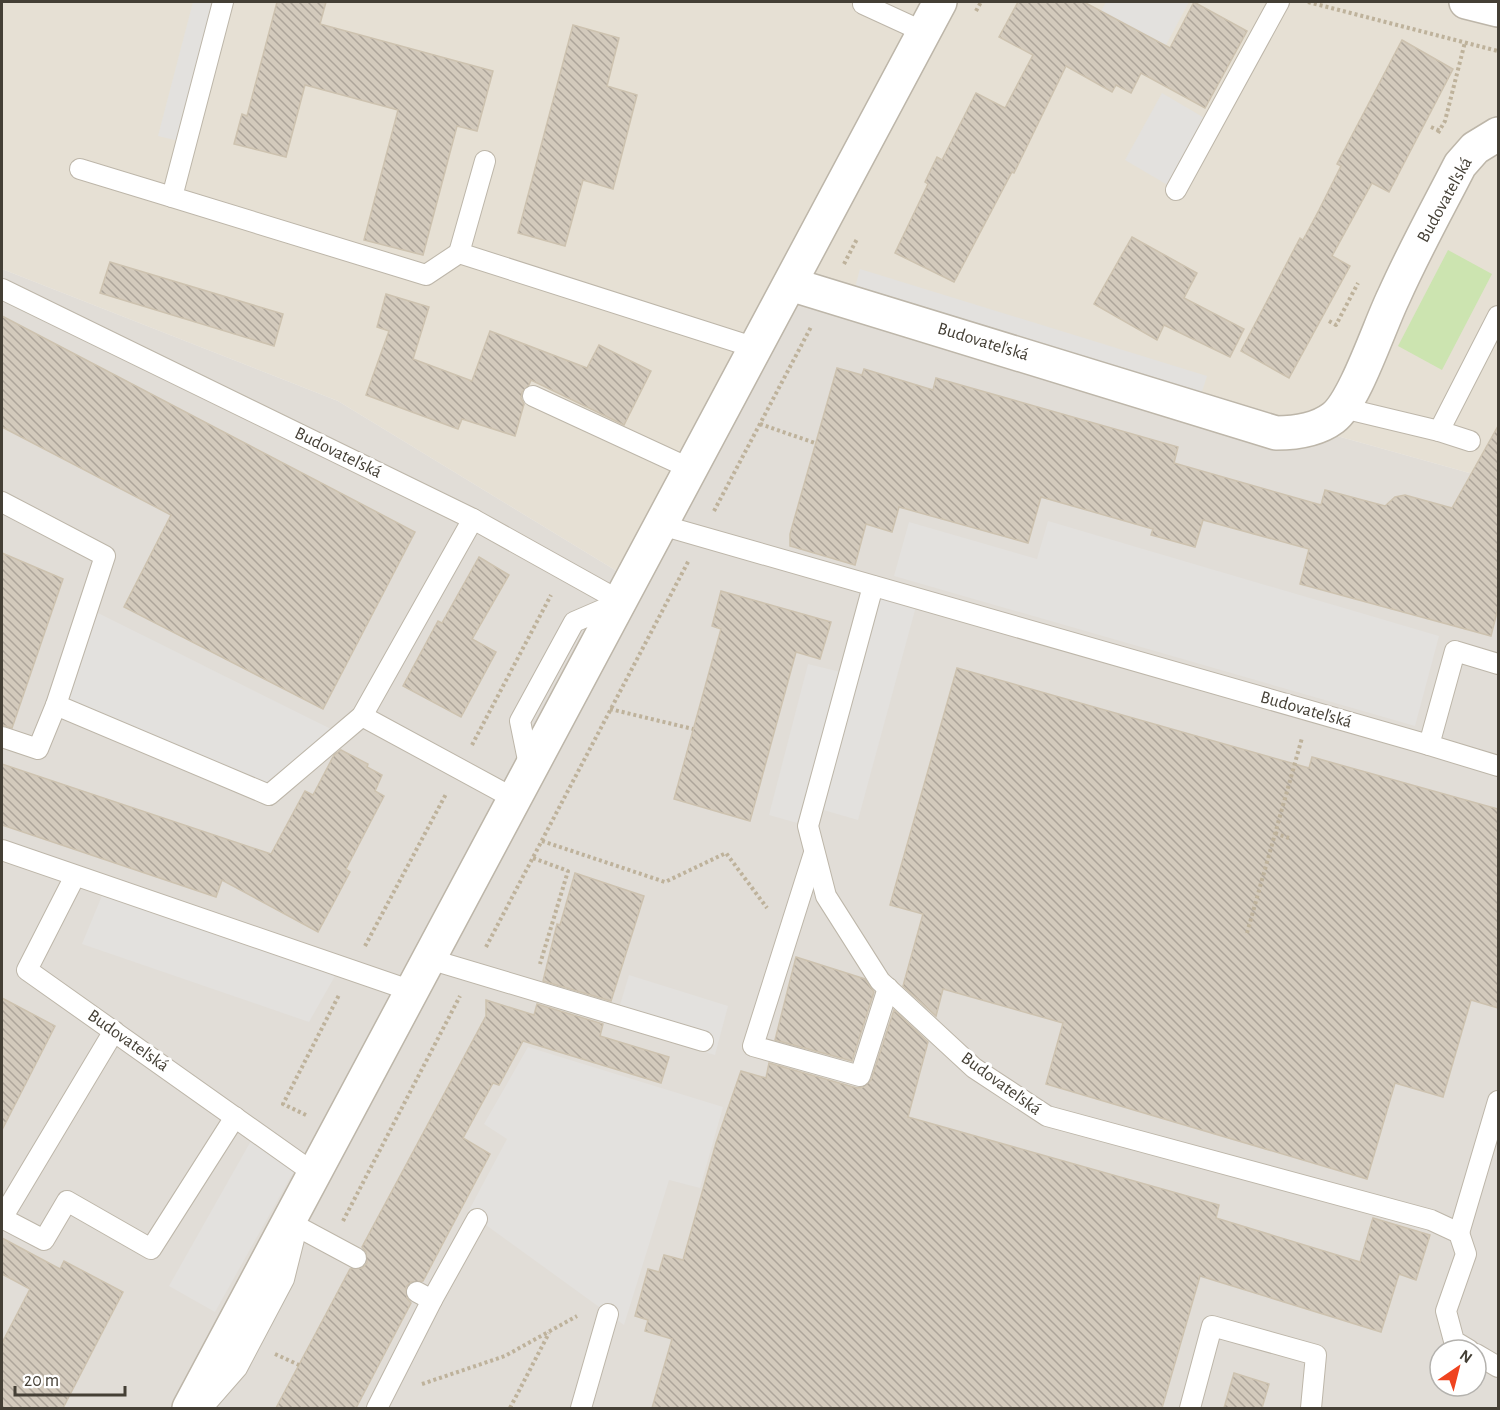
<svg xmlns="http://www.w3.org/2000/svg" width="1500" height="1410" font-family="'Alegreya Sans',sans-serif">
	<defs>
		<pattern id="building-back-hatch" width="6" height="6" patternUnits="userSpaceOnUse" patternTransform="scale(1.5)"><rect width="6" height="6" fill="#d3cabc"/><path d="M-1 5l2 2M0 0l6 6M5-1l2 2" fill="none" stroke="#ada59a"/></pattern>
	</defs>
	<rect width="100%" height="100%" fill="#f2eee6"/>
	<polygon fill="#e6e0d4" points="2,2 1498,2 1498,481 1280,420 633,581 338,401 2,269"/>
	<path fill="#e1ddd7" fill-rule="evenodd" d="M799,268L1280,420L1498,481V1408H2V269L338,401L633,581ZM1440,1350H1476V1386H1440Z"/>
	<polygon fill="#cce4b0" points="1448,250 1492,274 1442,370 1398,346"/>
	<g fill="#e3e1de">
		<polygon points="193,2 223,2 187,143 158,136"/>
		<polygon points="1106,2 1189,2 1166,45 1101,11"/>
		<polygon points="1162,93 1213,123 1176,190 1125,160"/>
		<polygon points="860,269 1207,376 1199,401 853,295"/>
		<polygon points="1048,521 1439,636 1415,726 894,576 909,522 1037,559"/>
		<polygon points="873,586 918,599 858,820 813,807 808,826 769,815 808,664 849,674"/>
		<polygon points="88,608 341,734 269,795 56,705"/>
		<polygon points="106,886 340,967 309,1022 82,944"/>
		<polygon points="629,975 728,1006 715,1055 614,1025"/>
		<polygon points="528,1047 723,1107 700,1188 669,1180 624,1325 468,1212 507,1139 484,1124"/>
		<polygon points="256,1132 299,1162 215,1312 169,1286"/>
	</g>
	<g fill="url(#building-back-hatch)" stroke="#cdc2af" stroke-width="1.5">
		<polygon points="277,2 326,2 320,24 493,71 477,131 457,126 423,255 364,240 398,110 305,85 286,157 234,144 242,114 247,116"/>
		<polygon points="1018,2 1084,2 1170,48 1194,2 1247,31 1205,108 1141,73 1131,93 1116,85 1112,92 1066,66 1014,173 1012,172 954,282 895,253 928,184 925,182 937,157 942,160 976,93 1005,108 1033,55 999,37"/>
		<polygon points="573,25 619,38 607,86 637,95 613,189 583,180 565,246 518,233"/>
		<polygon points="1402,40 1453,69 1389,192 1372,183 1332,256 1350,266 1289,378 1241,351 1300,238 1303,240 1319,210 1341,166 1337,164"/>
		<polygon points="1132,237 1197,273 1184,298 1244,329 1230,357 1164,325 1157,340 1094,304"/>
		<polygon points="110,262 283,314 274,346 100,293"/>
		<polygon points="386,294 429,307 413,359 472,381 490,331 587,368 599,345 651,371 624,425 531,380 529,385 522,392 521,398 524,404 515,436 462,419 458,429 366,395 389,331 377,327"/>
		<polygon points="2,316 415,532 323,709 124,607 171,515 2,427"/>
		<polygon points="837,368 862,375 864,369 933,390 936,378 1178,447 1174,463 1321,505 1325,490 1385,506 1395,497 1405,495 1452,508 1498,426 1498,608 1491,636 1300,584 1309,549 1203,520 1195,547 1151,535 1153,529 1041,497 1028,543 899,507 892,532 866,524 855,565 790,546 790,534"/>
		<polygon points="2,553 63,579 12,728 2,725"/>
		<polygon points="479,557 509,575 472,639 496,652 461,717 403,686 438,621 442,623"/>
		<polygon points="721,591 831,622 820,659 796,652 750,821 674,799 721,629 712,626"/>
		<polygon points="957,668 1309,768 1312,757 1498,809 1498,1008 1471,1000 1443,1097 1395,1083 1367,1179 1046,1084 1063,1023 943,989 936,1016 903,986 923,914 890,905"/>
		<polygon points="341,750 368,764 367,767 382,775 375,791 384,796 346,869 350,872 318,932 222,880 216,897 2,825 2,764 271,854 305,791 313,795 334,755"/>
		<polygon points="575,873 644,896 611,1001 543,981 557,924 560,925"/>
		<polygon points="796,957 865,979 874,992 852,1061 775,1040"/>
		<polygon points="2,998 55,1026 2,1130"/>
		<polygon points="486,1000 534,1015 537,1004 603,1024 600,1036 669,1057 661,1083 523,1041 499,1085 493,1083 463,1138 490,1154 423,1281 411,1282 406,1287 407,1298 411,1303 356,1408 276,1408 350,1269 362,1268 367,1263 366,1252 362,1247 486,1016"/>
		<polygon points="894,1010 928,1042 908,1117 1219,1205 1216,1218 1360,1262 1373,1218 1430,1235 1416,1280 1399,1274 1381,1332 1200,1276 1162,1408 652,1408 672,1339 645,1331 648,1320 635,1316 648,1269 659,1272 664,1255 683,1260 716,1143 741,1071 766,1078 769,1063 857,1088 863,1087 871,1080"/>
		<polygon points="2,1238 60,1269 64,1261 123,1292 63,1408 2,1408 2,1343 30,1289 2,1274"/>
		<polygon points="1234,1373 1269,1384 1262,1408 1224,1408"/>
	</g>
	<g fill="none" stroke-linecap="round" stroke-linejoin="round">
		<g stroke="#bdb6a9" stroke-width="22">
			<g id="service">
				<polyline points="223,2 172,197 426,275 459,253"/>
				<polyline points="863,4 924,32"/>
				<polyline points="485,161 459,253 756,348"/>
				<polyline points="80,169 172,197"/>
				<polyline points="1176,190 1279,2"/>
				<polyline points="2,289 473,519 362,716 269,795 56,705 105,556 2,502"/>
				<polyline points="533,396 691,469"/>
				<polyline points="1343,408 1439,431 1498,316"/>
				<polyline points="1439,431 1470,441"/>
				<polyline points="473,519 620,601"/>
				<polyline points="661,525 1429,745 1455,651 1498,664"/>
				<polyline points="873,586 808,826 826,896 880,981 974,1068 1047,1116 1431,1220 1459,1233 1466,1254 1446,1311 1454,1341 1469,1350"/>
				<polyline points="362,716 515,799"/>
				<polyline points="2,737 38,749 56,705"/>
				<polyline points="1429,745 1498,766"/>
				<polyline points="530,770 520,721 574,622 618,603"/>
				<polyline points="2,850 412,991"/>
				<polyline points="814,853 753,1046 860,1076 888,988"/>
				<polyline points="75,876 27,970 315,1174"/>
				<polyline points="429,959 703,1041"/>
				<polyline points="114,1031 2,1218 44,1240 67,1201 151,1249 235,1117"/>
				<polyline points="289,1222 356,1258"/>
				<polyline points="1459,1233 1498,1101"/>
				<polyline points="417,1292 432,1300 477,1219"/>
				<polyline points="1476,1354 1498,1367"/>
				<polyline points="202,1408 237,1368 284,1279 297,1227"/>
				<polyline points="377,1408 432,1300"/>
				<polyline points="581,1408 608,1314"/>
				<polyline points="1190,1408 1212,1326 1316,1355 1311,1408"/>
			</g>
		</g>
		<g stroke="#bdb6a9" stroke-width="36">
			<g id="minor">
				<polyline points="1466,2 1498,10"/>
				<path d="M790,284L1276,433C1295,433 1317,430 1333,418C1355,402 1380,324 1394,296C1414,251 1438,208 1460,165L1475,148L1498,134"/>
				<polyline points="189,1408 940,2"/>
			</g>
		</g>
		<g stroke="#beb29b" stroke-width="4" stroke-dasharray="3 3" stroke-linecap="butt">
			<polyline points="1308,2 1498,51"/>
			<polyline points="976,11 981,2"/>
			<polyline points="1431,127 1440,131"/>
			<polyline points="1438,133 1445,121 1465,42"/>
			<polyline points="844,264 857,239"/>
			<polyline points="1329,321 1336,325 1358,283"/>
			<polyline points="760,424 815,443"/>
			<polyline points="714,511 811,327"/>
			<polyline points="610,709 693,729"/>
			<polyline points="472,745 551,595"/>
			<polyline points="1275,833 1289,838"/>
			<polyline points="542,841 665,882 726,853 767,908"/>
			<polyline points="533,858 568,871 540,964"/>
			<polyline points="1247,933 1302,738"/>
			<polyline points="365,946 446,794"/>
			<polyline points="486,947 689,560"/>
			<polyline points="306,1115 283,1104 339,995"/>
			<polyline points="343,1221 460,996"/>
			<polyline points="275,1354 299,1365"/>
			<polyline points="422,1384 505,1356 577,1316"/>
			<polyline points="510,1408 549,1333"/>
		</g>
		<use href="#service" stroke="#fff" stroke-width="20"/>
		<use href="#minor" stroke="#fff" stroke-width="33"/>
	</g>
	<g text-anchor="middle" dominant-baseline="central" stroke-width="6" stroke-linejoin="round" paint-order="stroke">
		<g font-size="18" fill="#443f35" stroke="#fff">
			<text transform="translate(1445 200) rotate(-61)">Budovateľská</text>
			<text transform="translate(983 342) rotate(17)">Budovateľská</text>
			<text transform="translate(338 453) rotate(26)">Budovateľská</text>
			<text transform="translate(1306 710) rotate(16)">Budovateľská</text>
			<text transform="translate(128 1041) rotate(35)">Budovateľská</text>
			<text transform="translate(1001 1084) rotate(36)">Budovateľská</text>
		</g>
	</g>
	<rect width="1500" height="1410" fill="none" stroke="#443f35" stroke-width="6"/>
	<g transform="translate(1458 1368) rotate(35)"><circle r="28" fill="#ffffff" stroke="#b4b2ae" stroke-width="1.5"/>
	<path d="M0-4.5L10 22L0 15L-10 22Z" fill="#ef431f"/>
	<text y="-9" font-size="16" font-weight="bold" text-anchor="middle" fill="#443f35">N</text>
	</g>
	<path d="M15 1386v9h110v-9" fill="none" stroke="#443f35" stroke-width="3"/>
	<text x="24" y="1386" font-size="18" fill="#443f35" stroke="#ffffff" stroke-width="4.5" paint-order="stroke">20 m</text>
</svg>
